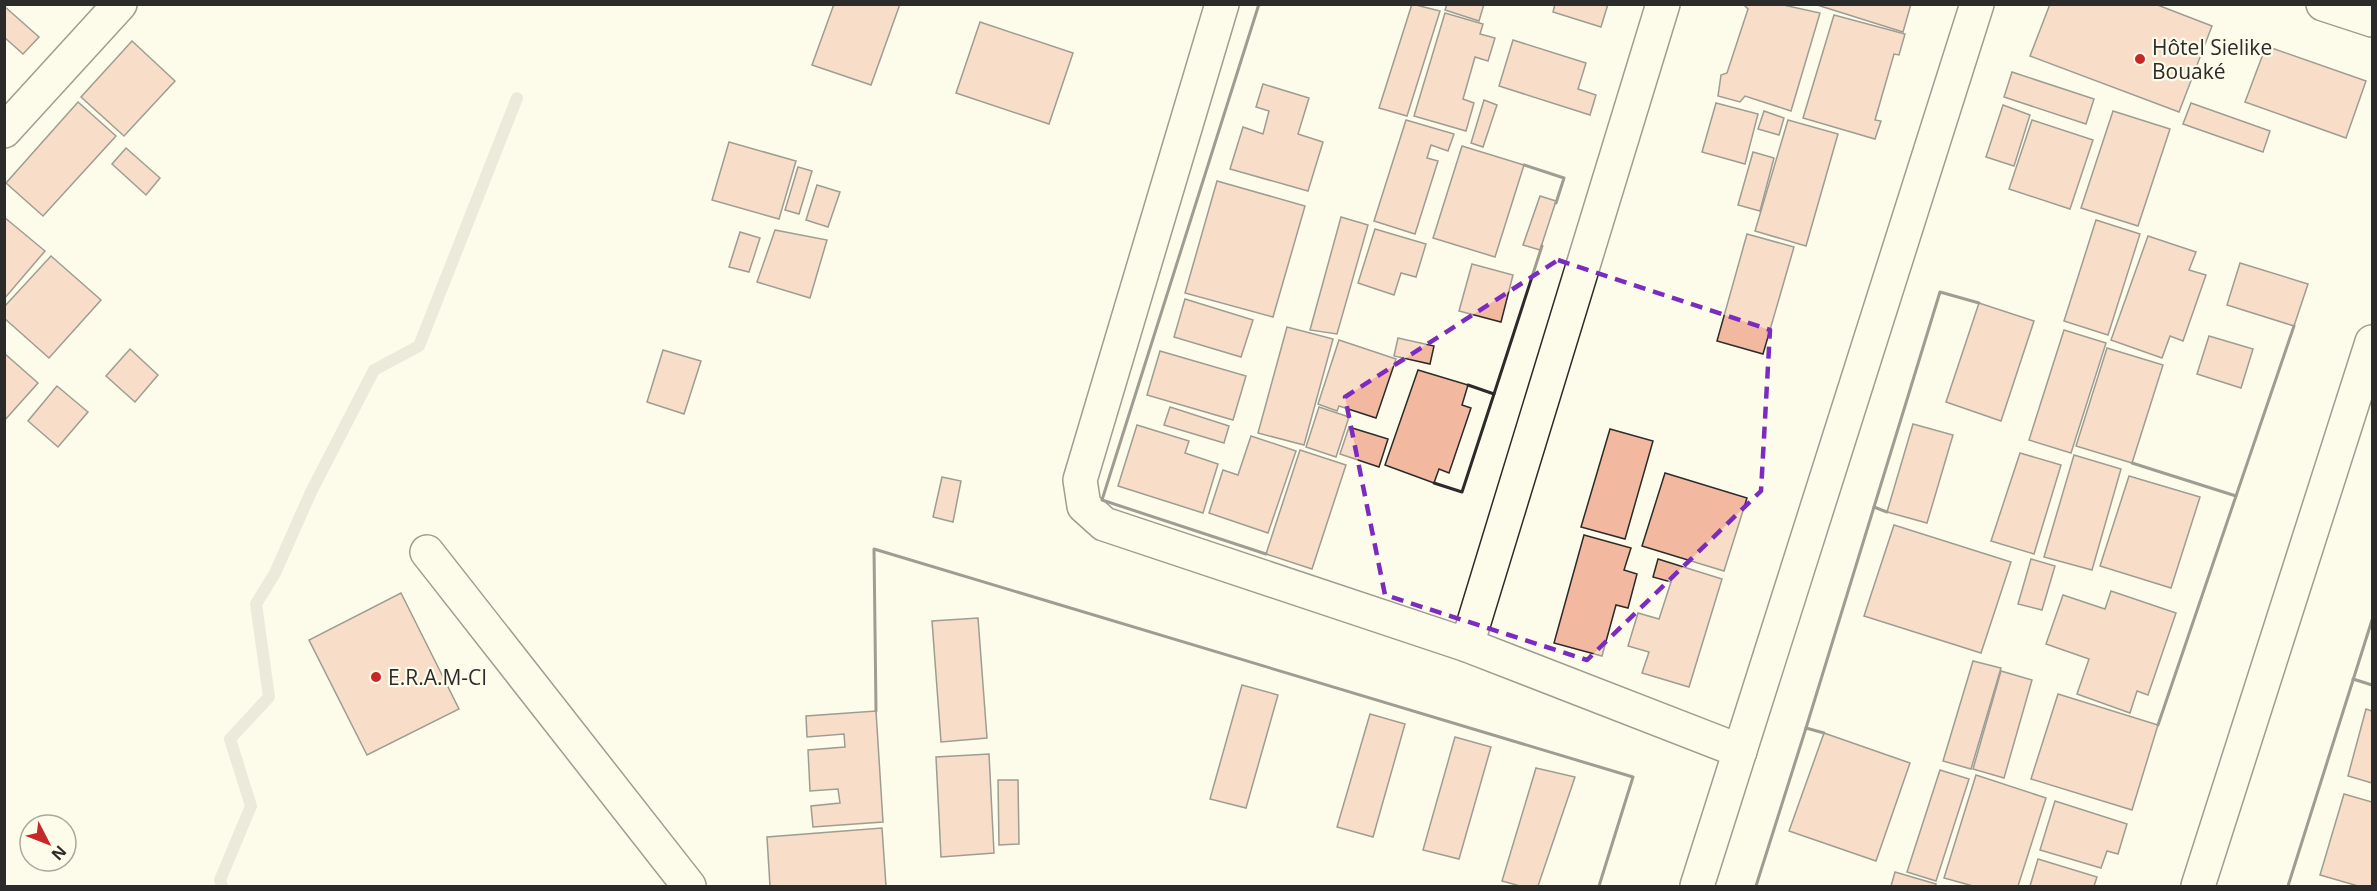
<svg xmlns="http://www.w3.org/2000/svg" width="2377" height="891" font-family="'Open Sans',sans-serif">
	<rect width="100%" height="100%" fill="#fdfbea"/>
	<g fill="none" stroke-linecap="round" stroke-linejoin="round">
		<polyline stroke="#d8d7c9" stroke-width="12" points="222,886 220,880 251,806 230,739 269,697 256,604 275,573 311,492 374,370 419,346 517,98"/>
	</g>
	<g fill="#f2b8a0" stroke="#2b2b2b" stroke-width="1.5">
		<polygon points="834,4 900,4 871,85 812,65"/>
		<polygon points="1412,4 1440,11 1407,116 1379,108"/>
		<polygon points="1447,4 1484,4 1479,21 1445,10"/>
		<polygon points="1555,4 1608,4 1601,27 1553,12"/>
		<polygon points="1743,4 1779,4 1820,13 1791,111 1745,96 1740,102 1718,96 1721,75 1727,73 1748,9"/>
		<polygon points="1814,4 1911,4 1903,32"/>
		<polygon points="2050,4 2155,4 2212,26 2179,112 2030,56"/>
		<polygon points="4,6 39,37 23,54 4,37"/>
		<polygon points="1445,13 1483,24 1480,34 1495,38 1488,61 1475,57 1463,99 1474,103 1466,131 1414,116"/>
		<polygon points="1834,15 1905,34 1899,55 1894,54 1875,120 1881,121 1875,139 1803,118"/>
		<polygon points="980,22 1073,53 1049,124 956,93"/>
		<polygon points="1513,40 1586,63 1578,89 1596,95 1590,115 1499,86"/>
		<polygon points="132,41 175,81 124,136 81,97"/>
		<polygon points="2266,46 2366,81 2346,138 2245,102"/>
		<polygon points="2012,72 2094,99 2086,124 2004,97"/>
		<polygon points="1263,84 1309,98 1298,134 1323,142 1308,191 1230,169 1243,127 1263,134 1269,111 1256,107"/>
		<polygon points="1484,100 1497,105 1483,147 1471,143"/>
		<polygon points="78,102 116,136 43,216 6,183"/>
		<polygon points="1716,103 1758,114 1745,164 1702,152"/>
		<polygon points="2191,103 2270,131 2263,152 2183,124"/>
		<polygon points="2003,105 2030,115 2014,166 1986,157"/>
		<polygon points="1764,111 1784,118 1779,135 1758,129"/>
		<polygon points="2113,111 2170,129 2138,226 2081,208"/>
		<polygon points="1406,120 1454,134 1448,151 1431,145 1427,158 1438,161 1415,234 1374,221"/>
		<polygon points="1788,120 1838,134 1806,246 1755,231"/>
		<polygon points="2032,120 2093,140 2070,209 2009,189"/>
		<polygon points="729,142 796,161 779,219 712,200"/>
		<polygon points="1462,146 1524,165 1495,257 1433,238"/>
		<polygon points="126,148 160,178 146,195 112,164"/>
		<polygon points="1753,152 1774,158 1760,211 1738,205"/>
		<polygon points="798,167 812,171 799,214 785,210"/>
		<polygon points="1217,181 1305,206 1273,317 1185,293"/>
		<polygon points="817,185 840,192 828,227 806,220"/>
		<polygon points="1540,196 1556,201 1540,250 1523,245"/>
		<polygon points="4,217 45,251 4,299"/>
		<polygon points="1341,217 1368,225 1337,334 1310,330"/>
		<polygon points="2096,220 2140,234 2108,335 2064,321"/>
		<polygon points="1375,229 1426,244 1416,277 1401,273 1394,295 1358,283"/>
		<polygon points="775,230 827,240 810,298 757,282"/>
		<polygon points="740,232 760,238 749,272 729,267"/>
		<polygon points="1747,234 1794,247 1763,354 1717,341"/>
		<polygon points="2148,236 2196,252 2189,270 2206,275 2183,341 2170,336 2162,358 2111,340"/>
		<polygon points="51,256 101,300 49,358 4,318 4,307"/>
		<polygon points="2240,263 2308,284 2294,326 2227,305"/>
		<polygon points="1472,264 1513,275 1501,322 1459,311"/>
		<polygon points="1185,299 1253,320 1241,357 1174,337"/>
		<polygon points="1979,303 2034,321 2001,421 1946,402"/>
		<polygon points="1287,327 1333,339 1304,445 1258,433"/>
		<polygon points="2064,330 2106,343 2071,453 2029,440"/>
		<polygon points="2209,336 2253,349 2241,388 2197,374"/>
		<polygon points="1398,338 1434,346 1430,364 1394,356"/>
		<polygon points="1339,340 1396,359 1376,418 1339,406 1337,411 1318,404"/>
		<polygon points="2107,348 2163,365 2132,463 2076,446"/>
		<polygon points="130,349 158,375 135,402 106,376"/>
		<polygon points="663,350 701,361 684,414 647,402"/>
		<polygon points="1160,351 1246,376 1233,420 1147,395"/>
		<polygon points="4,353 38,383 4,421"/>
		<polygon points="1418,370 1468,385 1462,405 1471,408 1449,473 1439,469 1434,483 1385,465"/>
		<polygon points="57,386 88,412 58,447 28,421"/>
		<polygon points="1170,407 1229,426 1224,443 1164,425"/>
		<polygon points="1319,407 1349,417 1336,457 1306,447"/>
		<polygon points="1913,424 1953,435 1927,523 1887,512"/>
		<polygon points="1137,425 1189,441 1185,453 1218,464 1203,513 1118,486"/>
		<polygon points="1349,427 1388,439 1379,467 1340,454"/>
		<polygon points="1610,429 1653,441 1625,539 1581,527"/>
		<polygon points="1251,436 1296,451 1268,533 1209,513 1223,470 1238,475"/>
		<polygon points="1300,450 1346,465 1312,569 1266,554"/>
		<polygon points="2020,453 2061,465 2034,554 1991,541"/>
		<polygon points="2074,455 2121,469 2092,570 2044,557"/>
		<polygon points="1665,473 1747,498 1724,571 1642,546"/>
		<polygon points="2129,476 2200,497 2171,588 2100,566"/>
		<polygon points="942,477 961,481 953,522 933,517"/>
		<polygon points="1894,525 2011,562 1981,653 1864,616"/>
		<polygon points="1584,535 1631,548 1624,570 1637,574 1628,608 1616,605 1602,656 1554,643"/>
		<polygon points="1658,559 1722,579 1689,687 1642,673 1649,652 1628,646 1638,613 1659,619 1671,582 1653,577"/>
		<polygon points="2031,559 2055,566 2042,610 2018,604"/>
		<polygon points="2111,591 2176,613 2148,695 2137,691 2130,713 2077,694 2089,659 2046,644 2063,595 2105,609"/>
		<polygon points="401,593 459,709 367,755 309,640"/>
		<polygon points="978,618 987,738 941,742 932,621"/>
		<polygon points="1973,661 2001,668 1971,769 1943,761"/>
		<polygon points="2001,671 2032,680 2004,778 1973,769"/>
		<polygon points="1242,685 1278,695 1246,808 1210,799"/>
		<polygon points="2058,694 2158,725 2132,810 2031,779"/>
		<polygon points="2366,709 2372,711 2372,783 2348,776"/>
		<polygon points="876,711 883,822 813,827 811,806 840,803 838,789 810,791 808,750 845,747 844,734 807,737 806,716"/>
		<polygon points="1370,714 1405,724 1373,837 1337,827"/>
		<polygon points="1824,733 1910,763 1876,861 1789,831"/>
		<polygon points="1455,737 1491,747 1459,859 1423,850"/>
		<polygon points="989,754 994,853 941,857 936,757"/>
		<polygon points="1536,768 1575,777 1538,886 1520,886 1502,881"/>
		<polygon points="1940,770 1969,779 1936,881 1907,872"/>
		<polygon points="1976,775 2046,798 2018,886 1973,886 1944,878"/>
		<polygon points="998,780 1018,780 1019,844 999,845"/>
		<polygon points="2344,794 2372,802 2372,886 2358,886 2320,875"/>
		<polygon points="2055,801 2127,824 2118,854 2107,851 2101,868 2040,850"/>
		<polygon points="882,828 886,886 770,886 767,837"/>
		<polygon points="2038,859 2097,877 2094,886 2030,886"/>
		<polygon points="1895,872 1936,884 1935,886 1891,886"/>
	</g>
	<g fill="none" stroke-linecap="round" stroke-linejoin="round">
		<g stroke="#2b2b2b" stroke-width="36">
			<g id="minor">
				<polyline points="1222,4 1080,480 1084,506 1104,524 1467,645 1740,751"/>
				<polyline points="2323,4 2372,20"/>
				<polyline points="4,131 120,4"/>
				<polyline points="427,552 689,886"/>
				<polyline points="1467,645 1663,4"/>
				<polyline points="1697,886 1977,4"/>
				<polyline points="2198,886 2372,342"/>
			</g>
		</g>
		<use href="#minor" stroke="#fdfbea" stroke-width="33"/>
		<g stroke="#2b2b2b" stroke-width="3">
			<polyline points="1259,4 1102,500 1266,554"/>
			<polyline points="1524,165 1564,178 1556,203"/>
			<polyline points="1468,385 1494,394 1542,246"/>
			<polyline points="2132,463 2236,496 2294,326"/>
			<polyline points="1434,483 1462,492 1494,394"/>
			<polyline points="1887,512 1874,507 1940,292 1979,303"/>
			<polyline points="2353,679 2372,685"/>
			<polyline points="876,711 874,549 1633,777 1599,886"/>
			<polyline points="2158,725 2236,496"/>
			<polyline points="1824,733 1806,728 1874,507"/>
			<polyline points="1756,886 1806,728"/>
			<polyline points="2288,886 2372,620"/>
		</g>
	</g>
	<path d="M0 0H2377V891H0ZM1558,260L1770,330L1761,491L1587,660L1385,595L1345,397Z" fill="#fdfbea" fill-opacity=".55" fill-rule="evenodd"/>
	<path fill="none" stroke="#7b2cbf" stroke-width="4.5" stroke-dasharray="12 8" stroke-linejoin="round" d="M1558,260L1770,330L1761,491L1587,660L1385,595L1345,397Z"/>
	<g fill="#c62828" stroke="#fdfbea" stroke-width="2">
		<circle cx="2140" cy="59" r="6"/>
		<circle cx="376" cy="677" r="6"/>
	</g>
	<g text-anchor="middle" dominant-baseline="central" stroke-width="4.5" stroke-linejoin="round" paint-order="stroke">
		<g font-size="21" fill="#2b2b2b" stroke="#fdfbea" text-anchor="start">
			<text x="2152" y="47">Hôtel Sielike<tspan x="2152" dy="24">Bouaké</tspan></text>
			<text x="388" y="677">E.R.A.M-CI</text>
		</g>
	</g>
	<rect width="2377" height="891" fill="none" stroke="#2b2b2b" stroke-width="12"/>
	<g transform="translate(48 843) rotate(132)"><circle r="28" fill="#fdfbea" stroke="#a9a89e" stroke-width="1.5"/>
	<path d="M0-4.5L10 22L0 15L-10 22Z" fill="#c62828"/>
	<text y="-9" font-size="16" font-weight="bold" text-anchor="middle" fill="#2b2b2b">N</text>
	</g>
</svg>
